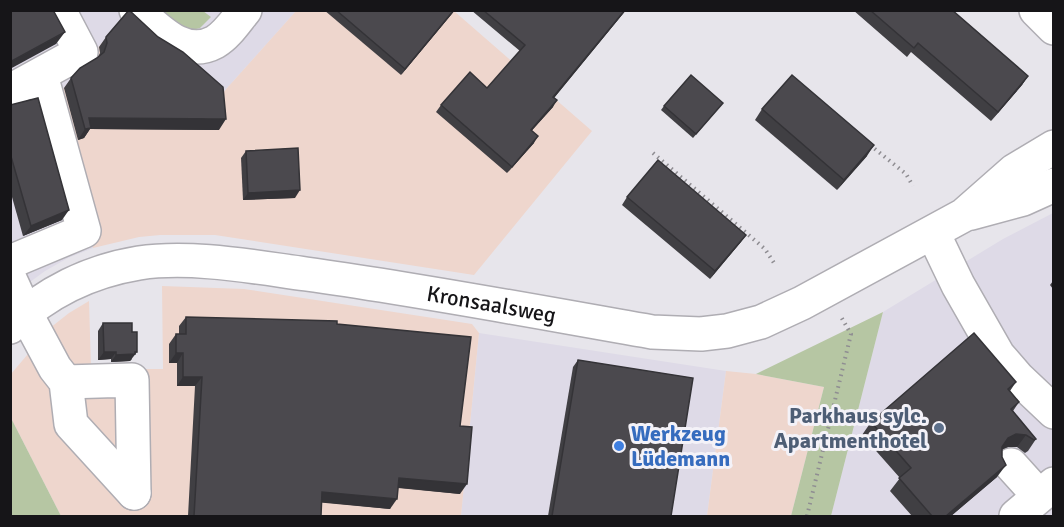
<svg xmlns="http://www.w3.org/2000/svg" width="1064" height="527" font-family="Signika,sans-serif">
	<rect width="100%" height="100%" fill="#e7e5eb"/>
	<g fill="#dedae7">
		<polygon points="11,11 296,11 219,97 56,97 53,99 93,248 68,258 45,271 11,296"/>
		<polygon points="1053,213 1053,516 831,516 883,312 1003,239"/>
		<polygon points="479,333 726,371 707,516 461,516"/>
	</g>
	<g fill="#eed6cd">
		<polygon points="296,11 454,11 592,131 474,275 215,235 160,235 139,237 93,248 53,99 56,97 124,17 219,97"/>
		<polygon points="162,286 244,289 472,324 479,333 461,516 61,516 11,418 11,374 50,328 69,313 89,301 91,369 163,369"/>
		<polygon points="726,371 756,374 824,387 791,516 707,516"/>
	</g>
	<g fill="#b6c6a3">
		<polygon points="150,11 203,11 211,17 200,28 185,32"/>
		<polygon points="883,312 831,516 791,516 824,387 756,374"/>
		<polygon points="11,418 61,516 11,516"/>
	</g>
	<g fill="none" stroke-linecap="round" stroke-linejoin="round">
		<g stroke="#afadb3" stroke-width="36">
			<g id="minor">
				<path d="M136,10C158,29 184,59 215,42C227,35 236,21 245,10"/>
				<polyline points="10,91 81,52 59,10"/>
				<polyline points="971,213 1023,199 1054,185"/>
				<polyline points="933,233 958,285 998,355 1018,378 1054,412"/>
				<polyline points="10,262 84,231 41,75"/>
				<polyline points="10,279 26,314 55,368 66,382 71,424 134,493"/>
				<path id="s1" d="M10,327C45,293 90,271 139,263C191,255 254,267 306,274C422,290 537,312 652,332L701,334L727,331L761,322L802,303L964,215L1014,171L1054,147"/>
				<polyline points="66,382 132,380 134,493"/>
				<polyline points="1011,465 1039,496"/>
				<polyline points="1016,516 1054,484"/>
			</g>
		</g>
		<g stroke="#afadb3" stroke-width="36">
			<polyline id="major" points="1036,10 1054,28"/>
		</g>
		<g stroke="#8f8d92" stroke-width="4" stroke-dasharray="1.5 4.5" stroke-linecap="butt">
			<polyline points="870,145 906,174 913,186"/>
			<polyline points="653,153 765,249 774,263"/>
			<polyline points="807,516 851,334 840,315"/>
		</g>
		<use href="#minor" stroke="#fff" stroke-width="33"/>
		<use href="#major" stroke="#fff" stroke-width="33"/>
	</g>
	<g fill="#403f43">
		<polygon points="324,10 455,10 401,75"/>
		<polygon points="471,10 626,10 554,98 553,107 532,130 534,143 507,173 436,112 441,105 487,88 520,51"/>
		<polygon points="853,10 952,10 1028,76 1022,85 991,121 911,52 907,57"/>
		<polygon points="106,37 219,130 90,129 84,138 78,140 64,88 71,78 98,57 100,53 99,47"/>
		<polygon points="723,103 693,138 661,110 664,106"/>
		<polygon points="10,105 62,220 23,236 10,190"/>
		<polygon points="762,109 867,156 837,190 755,120"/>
		<polygon points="246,151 295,198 243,200 241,158"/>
		<polygon points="627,197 746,235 740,243 710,279 622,205"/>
		<polygon points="1053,281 1053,289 1050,285"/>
		<polygon points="186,317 337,324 460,426 460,494 398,488 390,509 321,502 321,516 188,516 195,386 177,386 177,363 169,363 169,344 176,334 179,334 179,326"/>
		<polygon points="103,323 132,359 130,361 111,362 111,359 98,360 98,331"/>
		<polygon points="578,360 671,516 548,516 573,367"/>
		<polygon points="1016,382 1010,391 1019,402 1013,411 1036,439 1028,451 1025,453 1017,447 1008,447 1002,449 997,477 951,516 912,516 890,491 900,478 862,435 871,422"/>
	</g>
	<g fill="#343337">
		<polygon points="454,10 455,10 401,75 405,69"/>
		<polygon points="625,10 626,10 549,104 553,97"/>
		<polygon points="65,32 56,44 10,69 10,62"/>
		<polygon points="1028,76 1022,85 991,121 998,112"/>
		<polygon points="557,100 553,107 527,136 531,130"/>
		<polygon points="89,118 226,119 219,130 90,129 84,138 78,140 85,129"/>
		<polygon points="538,136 534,143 507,173 512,167"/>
		<polygon points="874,145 867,156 837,190 844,180"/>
		<polygon points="300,190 295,198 243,200 248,193"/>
		<polygon points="69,210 62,220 23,236 31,226"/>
		<polygon points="746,235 740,243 710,279 715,271"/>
		<polygon points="104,352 116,352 111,359 98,360"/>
		<polygon points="137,352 130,361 111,362 116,355"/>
		<polygon points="176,353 183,353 177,363 169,363"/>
		<polygon points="183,377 202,377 195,386 177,386"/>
		<polygon points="1016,434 1026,435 1017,447 1008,447 999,451 1008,438"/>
		<polygon points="1006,465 997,477 951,516 946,516"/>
		<polygon points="399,478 467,484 460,494 392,487"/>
		<polygon points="322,492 397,499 390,509 315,502"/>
	</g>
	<g fill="#4b494e" stroke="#343337" stroke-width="1.5">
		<polygon points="10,10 53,10 65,32 10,62"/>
		<polygon points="129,10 158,37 183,52 223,87 226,119 89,118 91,128 85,129 71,78 80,68 97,58 104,52 107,43 106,37"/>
		<polygon points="336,10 454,10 405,69"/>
		<polygon points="483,10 625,10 553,97 557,100 531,130 538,136 512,167 441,105 470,72 487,88 525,45"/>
		<polygon points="870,10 952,10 1028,76 998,112 918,43 914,48"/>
		<polygon points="691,75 723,103 696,134 664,106"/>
		<polygon points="792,75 874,145 844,180 762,109"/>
		<polygon points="38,98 69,210 31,226 10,153 10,105"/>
		<polygon points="298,148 300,190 248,193 246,151"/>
		<polygon points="658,160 746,235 715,271 627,197"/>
		<polygon points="186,317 337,321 337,324 471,337 460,426 472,427 467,484 399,478 397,499 322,492 321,516 194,516 202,377 183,377 183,353 176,353 176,334 186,334"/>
		<polygon points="103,323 132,323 132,332 137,332 137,352 135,352 135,354 116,355 116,352 104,352"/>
		<polygon points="974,333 1016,382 1008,389 1019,402 1011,409 1036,439 1034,440 1026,435 1016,434 1008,438 1002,447 1002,457 1006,465 946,516 932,516 899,478 911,468 871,422"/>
		<polygon points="578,360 693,378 671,516 552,516"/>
	</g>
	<circle fill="#5c6f8a" stroke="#f4f2f8" stroke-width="2" cx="939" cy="428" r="6"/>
	<circle fill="#3f7fe0" stroke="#f4f2f8" stroke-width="2" cx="619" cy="446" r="6"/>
	<g text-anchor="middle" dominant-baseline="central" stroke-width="6" stroke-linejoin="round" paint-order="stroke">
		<g font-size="22" fill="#161518" stroke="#f4f2f8">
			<text stroke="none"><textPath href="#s1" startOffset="502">Kronsaalsweg</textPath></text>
		</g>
		<g font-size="22" font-weight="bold" fill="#4e5e75" stroke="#f4f2f8" text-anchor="end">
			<text x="927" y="415">Parkhaus sylc.<tspan x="927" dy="25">Apartmenthotel</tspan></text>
		</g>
		<g font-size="22" font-weight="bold" fill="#366cbe" stroke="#f4f2f8" text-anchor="start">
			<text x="631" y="433">Werkzeug<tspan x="631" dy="25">Lüdemann</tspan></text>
		</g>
	</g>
	<rect width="1064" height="527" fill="none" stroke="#161518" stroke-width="24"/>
</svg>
